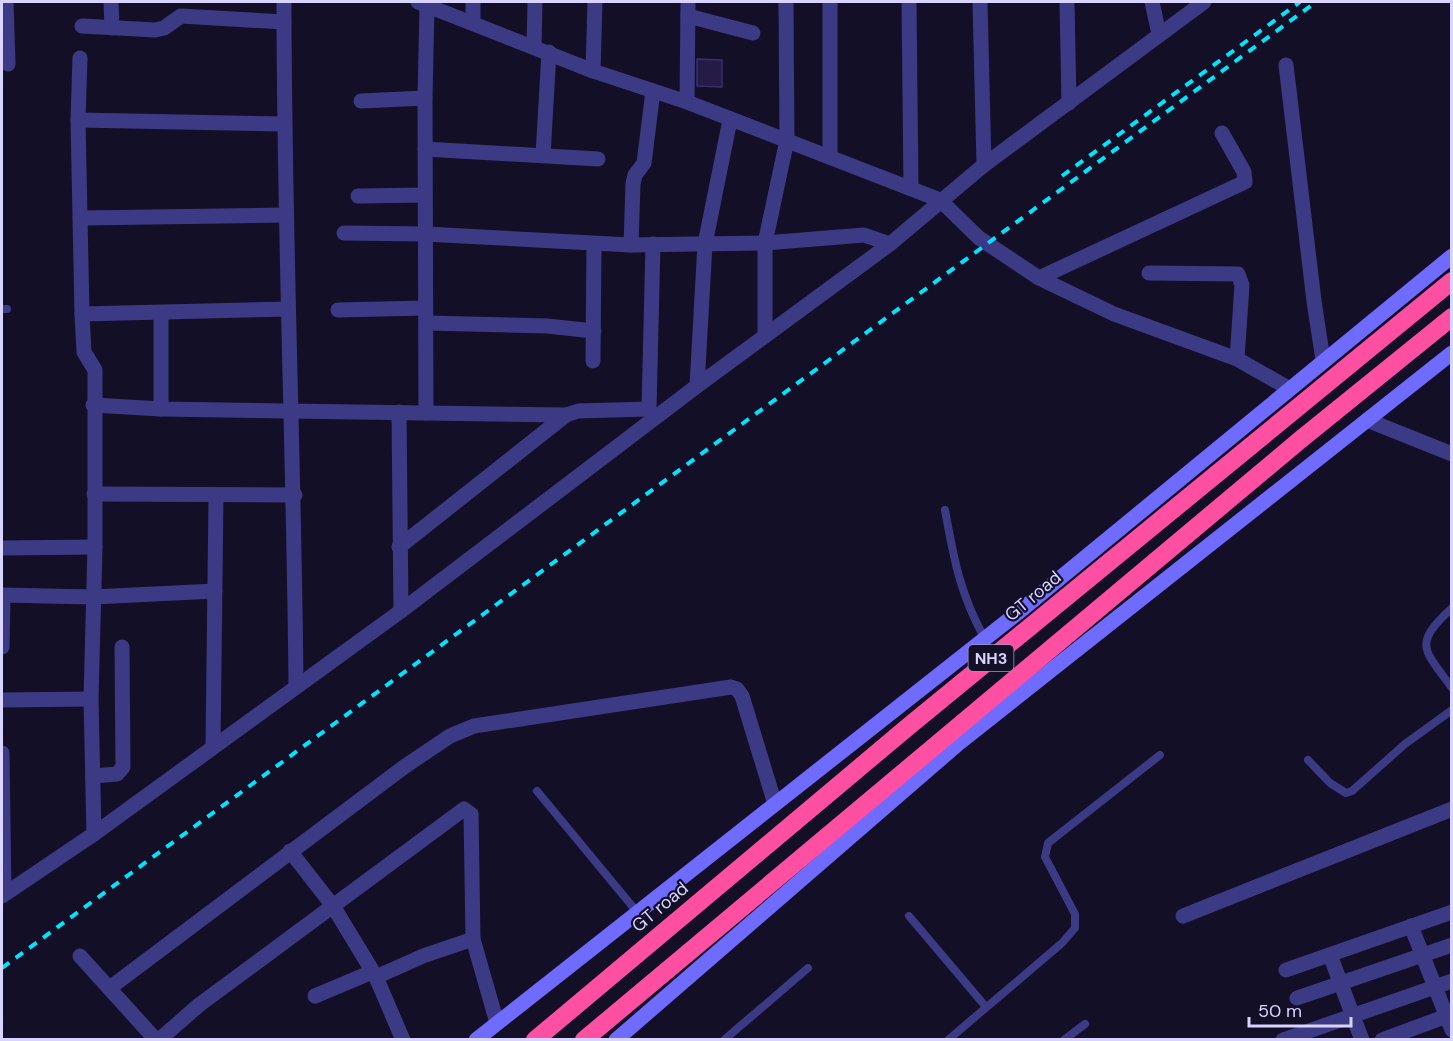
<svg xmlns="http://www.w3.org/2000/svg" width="1453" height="1041" font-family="'DM Sans',sans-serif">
	<rect width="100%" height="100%" fill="#130f26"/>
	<polygon fill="#241b47" stroke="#3b2d73" stroke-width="1.5" points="697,59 722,60 722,87 697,86"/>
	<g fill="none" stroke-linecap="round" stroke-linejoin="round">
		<g stroke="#3d3a85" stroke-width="8">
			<polyline points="2,309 7,309"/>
			<path d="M945,510C954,560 960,594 985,639"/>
			<path d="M1452,608C1412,645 1424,649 1452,688"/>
			<polyline points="1308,760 1330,783 1346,793 1352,791 1405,744 1452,710"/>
			<polyline points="537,791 637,912"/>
			<polyline points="909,916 986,1007"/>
			<polyline points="724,1040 808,968"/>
			<polyline points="948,1040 1062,943 1075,928 1075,914 1045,857 1048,843 1160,755"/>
			<polyline points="1064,1040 1085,1024"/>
		</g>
		<g stroke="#3d3a85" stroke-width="15">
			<polyline points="6,2 8,64"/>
			<polyline points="111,2 112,28"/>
			<path d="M284,2C284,229 294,457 296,685"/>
			<polyline points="418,2 593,71 687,102 940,200 979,238 1039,278 1114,314 1237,359 1290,389"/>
			<polyline points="909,2 911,189"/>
			<polyline points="980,2 984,165"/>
			<polyline points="1067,2 1069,103"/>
			<polyline points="1152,2 1159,34"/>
			<polyline points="688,16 753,33"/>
			<polyline points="473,22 473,2"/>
			<polyline points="82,26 155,30 164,28 181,16 284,22"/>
			<polyline points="534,47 535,2"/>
			<polyline points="80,58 78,120 82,314 84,352 95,370 95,547 91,699 94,834"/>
			<polyline points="1286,65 1314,301 1323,360"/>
			<polyline points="593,71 595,2"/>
			<polyline points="361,101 425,98"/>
			<polyline points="687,102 688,2"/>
			<polyline points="78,120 284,124"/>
			<polyline points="425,149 598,159"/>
			<polyline points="543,155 549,52"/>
			<polyline points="830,157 830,2"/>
			<polyline points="358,196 425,195"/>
			<polyline points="82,218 286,215"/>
			<polyline points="344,233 425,234 631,245 765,243 864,235 890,244"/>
			<polyline points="631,245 633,184 635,175 644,163 653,91"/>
			<polyline points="1149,273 1238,274 1242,285 1237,359"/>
			<polyline points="1039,278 1245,182 1244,172 1222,133"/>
			<polyline points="338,310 425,308"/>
			<polyline points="82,314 287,309"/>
			<polyline points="426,323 547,326 594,331"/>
			<polyline points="765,336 765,243 787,140 786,2"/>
			<polyline points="593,361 594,245"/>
			<polyline points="697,386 705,244 730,120"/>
			<polyline points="93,405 161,409 566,415 578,411 649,409 653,244"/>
			<polyline points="161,409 161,314"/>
			<polyline points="399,412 401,611"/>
			<polyline points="426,413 425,98 427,5"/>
			<polyline points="1367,420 1452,454"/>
			<polyline points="94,494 295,495"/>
			<polyline points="399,547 566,415"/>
			<polyline points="2,548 95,547"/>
			<polyline points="2,595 93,597 215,591"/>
			<polyline points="2,647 3,595"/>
			<polyline points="2,700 91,699"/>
			<polyline points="213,747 216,496"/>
			<polyline points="2,753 4,894"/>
			<polyline points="93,776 117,774 123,767 122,647"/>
			<polyline points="290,851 333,906 376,977 403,1040"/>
			<polyline points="2,896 94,834 401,611 697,386 890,244 984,165 1204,2"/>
			<polyline points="1183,916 1452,809"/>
			<polyline points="1411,926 1452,1030"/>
			<polyline points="1330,955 1362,1040"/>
			<polyline points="80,956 156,1040"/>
			<polyline points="1286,970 1452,912"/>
			<polyline points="376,977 423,956 473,939"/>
			<polyline points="111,987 404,767 450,736 474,726 731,687 737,689 742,696 775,804"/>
			<polyline points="315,996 372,972"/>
			<polyline points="1297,998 1452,945"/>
			<polyline points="159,1040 199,1005 464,809 471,814 473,939 497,1023"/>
			<polyline points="1283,1040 1452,981"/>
			<polyline points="1382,1040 1452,1014"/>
		</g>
		<g stroke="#6f6bff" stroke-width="15">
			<polyline points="476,1040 1020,611 1452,256"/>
			<polyline points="616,1040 959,743 1452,353"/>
		</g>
		<g stroke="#ff4fa3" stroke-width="18">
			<polyline points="535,1040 909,726 1452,281"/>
			<polyline points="584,1040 1300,440 1452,317"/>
		</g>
		<g stroke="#00e5ff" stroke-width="4" stroke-dasharray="9 8" stroke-linecap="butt">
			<polyline points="1062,176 1300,2"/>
			<polyline points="2,968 1316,2"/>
		</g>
	</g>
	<g text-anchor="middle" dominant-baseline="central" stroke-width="4.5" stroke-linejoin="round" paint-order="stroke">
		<rect fill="#130f26" stroke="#9e99be" stroke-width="1.5" x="968.5" y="645" width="45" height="26" rx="4.5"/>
		<g font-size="16" font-weight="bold" fill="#d9d4ff">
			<text x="991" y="658">NH3</text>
		</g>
		<g font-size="18" fill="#d9d4ff" stroke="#130f26">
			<text transform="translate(1033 596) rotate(-40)">GT road</text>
			<text transform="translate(660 907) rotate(-40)">GT road</text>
		</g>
	</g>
	<rect width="1453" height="1041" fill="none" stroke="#d9d4ff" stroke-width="6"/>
	<path d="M1249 1017v9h102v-9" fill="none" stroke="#d9d4ff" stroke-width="3"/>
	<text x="1258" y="1017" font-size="18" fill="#d9d4ff" stroke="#130f26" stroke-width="4.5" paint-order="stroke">50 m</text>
</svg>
